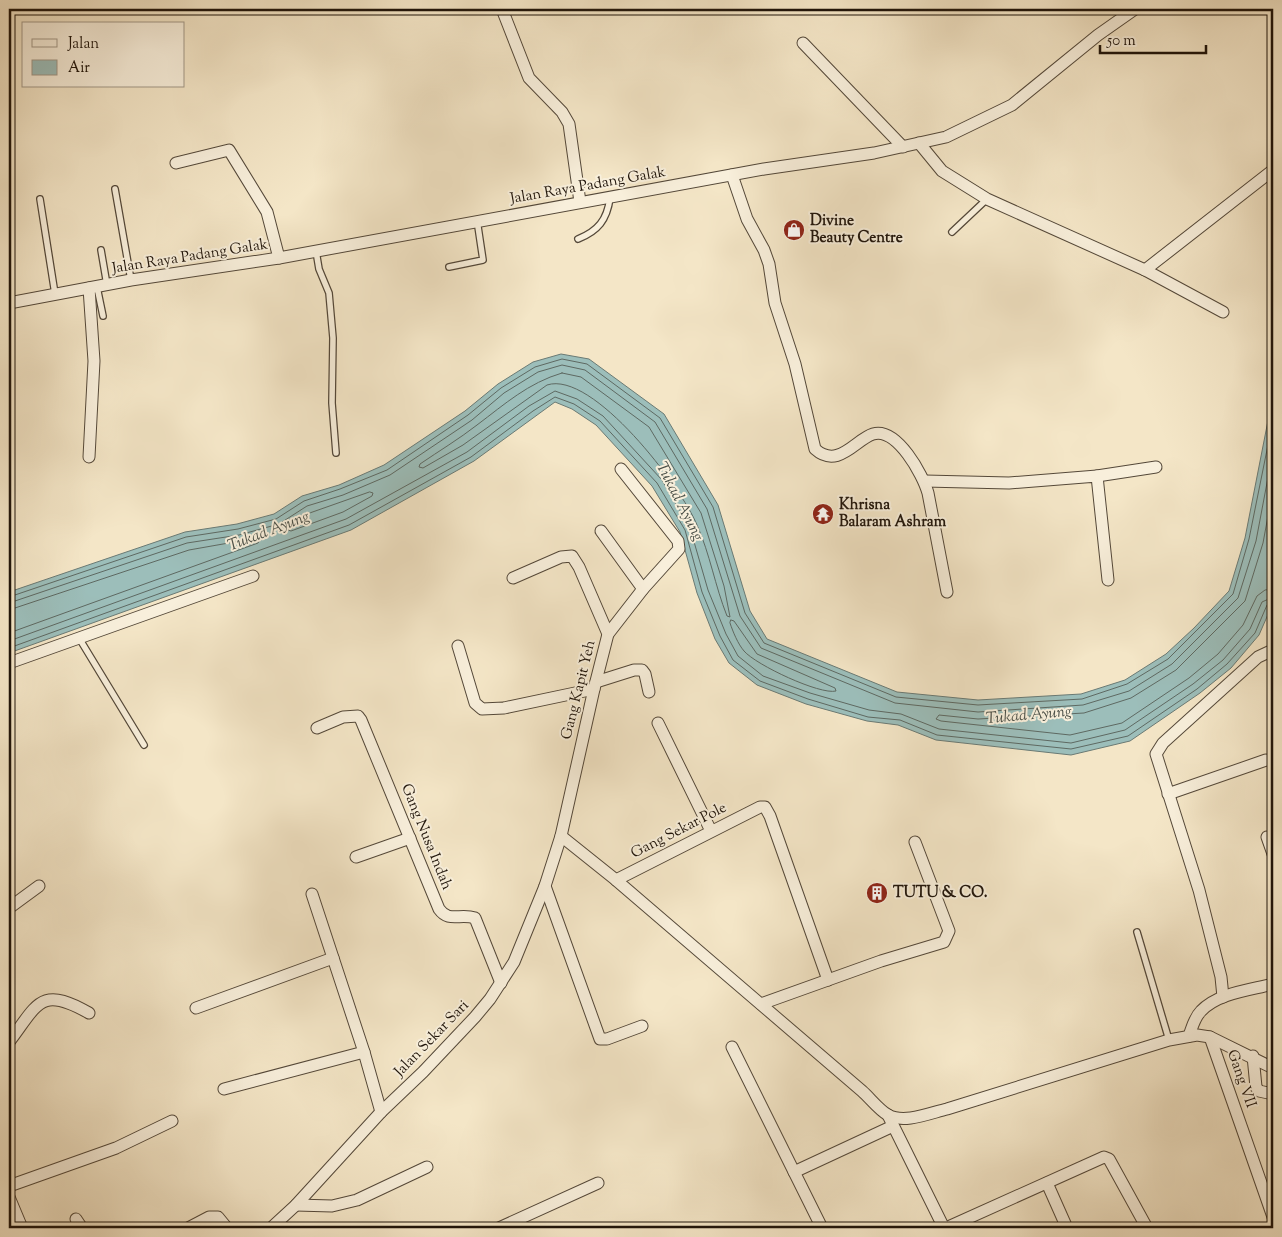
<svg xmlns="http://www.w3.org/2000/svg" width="1282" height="1237" font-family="'Sorts Mill Goudy',serif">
	<rect width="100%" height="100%" fill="#f4e6c7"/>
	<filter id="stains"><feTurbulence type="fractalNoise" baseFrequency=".004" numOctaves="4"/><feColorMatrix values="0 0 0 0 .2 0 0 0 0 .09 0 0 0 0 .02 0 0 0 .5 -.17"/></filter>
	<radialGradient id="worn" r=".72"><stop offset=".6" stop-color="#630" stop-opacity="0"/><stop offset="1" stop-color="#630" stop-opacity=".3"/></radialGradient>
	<polygon fill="#9cbeba" stroke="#6a7a74" points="561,354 589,359 664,414 718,505 750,611 767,639 897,692 978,700 1081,694 1125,680 1166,654 1194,628 1229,591 1245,538 1273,395 1273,603 1259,635 1231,668 1200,693 1130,741 1071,755 936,740 898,725 867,721 806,704 757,685 729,663 715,639 697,593 680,532 652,486 596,425 572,409 555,402 474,461 351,530 9,653 9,592 185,532 237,524 274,514 302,496 339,485 384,465 465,411 498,384 533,362"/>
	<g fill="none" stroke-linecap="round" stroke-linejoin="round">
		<g stroke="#5e6962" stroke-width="1">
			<path d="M562,373L581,377L649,427L701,513L724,586L730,617L727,616C715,586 710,554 697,525C682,488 593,370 547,385L463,445L423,468L419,467L420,464C439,451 459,439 477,425C505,404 528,383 562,373Z"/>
			<polyline points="1273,489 1263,543 1245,601 1176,670 1131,698 1084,713 978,719 939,715 936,719 941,721 1070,735 1122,723 1189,678 1218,654 1243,625 1257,596 1265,590 1273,589"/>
			<polygon points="370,492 373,493 372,496 343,512 291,531 288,530 289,527 310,513"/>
			<polyline points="9,597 186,537 238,529 276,519 304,501 340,489 387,470 468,415 501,388 535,367 562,359 587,364 660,418 713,507 745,613 764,643 896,697 978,705 1082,699 1127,684 1168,659 1233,594 1249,539 1273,420"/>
			<polyline points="9,603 187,543 239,535 279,524 307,506 343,495 390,475 472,420 504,393 538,372 562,365 585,370 655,422 707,509 740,616 761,648 895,703 978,712 1083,705 1129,691 1172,664 1238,598 1256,541 1273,451"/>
			<polyline points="9,610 189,550 257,538 260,540 258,543 9,633"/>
			<path d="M731,620L734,621L757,654L835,688L836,691C820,695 756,665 744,651C738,644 733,632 730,623Z"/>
			<polyline points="9,641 346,519 467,452 529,406 555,391 577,399 603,416 662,480 690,528 708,590 726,634 738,656 763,676 810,693 869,710 901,714 939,729 1071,743 1125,730 1193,684 1223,660 1250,629 1262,602 1273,597"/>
			<polyline points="9,648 349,525 471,457 533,411 555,397 574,404 600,421 657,483 685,530 702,592 720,636 733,660 760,681 808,699 868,717 900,720 937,735 1071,749 1128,736 1197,689 1227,664 1255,633 1267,605 1273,603"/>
		</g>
		<g stroke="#544839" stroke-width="8">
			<g id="lane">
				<polyline points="115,189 131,280"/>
				<polyline points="40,199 55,294"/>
				<polyline points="952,232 987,199"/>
				<path d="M578,239C598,231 607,220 610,198"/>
				<polyline points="101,250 107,285"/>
				<polyline points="316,251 319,269 329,293 333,338 332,403 336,453"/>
				<polyline points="449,267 483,260 477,220"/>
				<polyline points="97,287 103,316"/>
				<polyline points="79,638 144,745"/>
				<polyline points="1137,932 1169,1040"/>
			</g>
		</g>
		<g stroke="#544839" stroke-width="13">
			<g id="street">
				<polyline points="502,9 529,78 562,112 569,124 580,202"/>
				<polyline points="803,43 903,147"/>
				<polyline points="919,143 942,171 987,199 1145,270 1223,312"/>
				<polyline points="176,163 229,150 267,212 279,258"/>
				<path d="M732,175L747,219L764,250L769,264L775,303L795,364L815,449C838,470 856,439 873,434C897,427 923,475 928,493L947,592"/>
				<polyline points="1145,270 1273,170"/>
				<polyline points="9,303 131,280 279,258 764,169 874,153 946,137 1012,105 1098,35 1135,9"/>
				<polyline points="89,457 94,361 89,288"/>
				<polyline points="1097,476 1156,467"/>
				<polyline points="925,481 1009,483 1097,476 1108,580"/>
				<polyline points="601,531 643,589"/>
				<polyline points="513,578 561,557 572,556 579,567 608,634"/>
				<polyline points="458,646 475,703 482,709 504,708 594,689"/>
				<polyline points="9,663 253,576"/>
				<polyline points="596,682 634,670 642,670 645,674 649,692"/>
				<polyline points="658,723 711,831"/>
				<path d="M317,728L343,717L358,716L361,720L439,909C449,923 460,913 475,918L501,983"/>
				<polyline points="1168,794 1266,760"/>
				<path d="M561,836L616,880L862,1091C870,1098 879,1110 888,1115C904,1124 930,1113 947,1109L1169,1040L1197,1035L1210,1037L1273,1068"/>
				<polyline points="1267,837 1273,854"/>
				<polyline points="356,857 410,838"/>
				<polyline points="616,880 760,807 765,807 770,816 828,980"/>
				<polyline points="545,886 600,1039 607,1039 642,1026"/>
				<polyline points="312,894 364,1052 381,1112"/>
				<polyline points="9,908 39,886"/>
				<polyline points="1223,997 1221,977 1199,890 1156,754 1163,743 1258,657 1273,650"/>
				<polyline points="761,1004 881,961 944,942 949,931 915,842"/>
				<polyline points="196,1008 333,958"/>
				<path d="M1189,1036C1192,1028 1194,1018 1201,1011C1218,993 1250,990 1273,984"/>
				<polyline points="1210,1037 1273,1217"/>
				<path d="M9,1042C38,1004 40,985 89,1013"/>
				<polyline points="732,1047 822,1228"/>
				<polyline points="1253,1056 1256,1087 1259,1091 1273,1094"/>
				<polyline points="224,1089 364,1052"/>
				<polyline points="888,1115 944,1228"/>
				<polyline points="794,1172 893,1126"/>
				<polyline points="1047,1183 1067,1228"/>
				<polyline points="9,1186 116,1148 172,1121"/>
				<polyline points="9,1197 22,1228"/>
				<polyline points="296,1205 332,1206 357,1200 427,1167"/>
				<polyline points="76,1219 82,1228"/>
				<polyline points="188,1228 209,1217 218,1217 227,1228"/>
				<polyline points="271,1228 296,1205 381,1112 423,1072 475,1017 490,999 514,962 545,886 561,836 594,689 608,634 643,589 679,549 678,541 621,469"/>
				<polyline points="499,1228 598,1183"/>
				<polyline points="946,1228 1104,1157 1109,1159 1147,1228"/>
			</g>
		</g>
		<use href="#lane" stroke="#f8efdb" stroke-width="5.5"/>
		<use href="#street" stroke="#f8efdb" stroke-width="11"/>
	</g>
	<defs>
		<g id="shop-disc" transform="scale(1.125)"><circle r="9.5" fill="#8f2418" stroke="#f8efdb"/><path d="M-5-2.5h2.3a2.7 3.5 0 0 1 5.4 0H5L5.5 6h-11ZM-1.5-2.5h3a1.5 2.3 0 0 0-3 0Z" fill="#fff"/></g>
		<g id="temple-disc" transform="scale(1.125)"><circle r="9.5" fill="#8f2418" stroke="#f8efdb"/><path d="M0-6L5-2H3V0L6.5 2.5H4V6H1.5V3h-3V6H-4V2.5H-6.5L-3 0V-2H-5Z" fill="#fff"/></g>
		<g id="building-disc" transform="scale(1.125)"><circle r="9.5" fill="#8f2418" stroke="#f8efdb"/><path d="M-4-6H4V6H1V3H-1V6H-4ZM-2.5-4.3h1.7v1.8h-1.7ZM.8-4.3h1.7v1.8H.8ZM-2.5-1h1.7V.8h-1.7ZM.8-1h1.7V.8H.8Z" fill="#fff"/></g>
	</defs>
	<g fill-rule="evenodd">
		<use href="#shop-disc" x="794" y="230"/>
		<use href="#temple-disc" x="823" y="514"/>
		<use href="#building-disc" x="877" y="893"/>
	</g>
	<g text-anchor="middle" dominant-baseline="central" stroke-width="4" stroke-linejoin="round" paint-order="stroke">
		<g font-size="15" fill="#1f140a" stroke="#f8efdb">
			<text transform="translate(588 186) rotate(-10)">Jalan Raya Padang Galak</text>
			<text transform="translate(190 257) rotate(-9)">Jalan Raya Padang Galak</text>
			<text transform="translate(579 690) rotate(-76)">Gang Kapit Yeh</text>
			<text transform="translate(679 831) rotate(-27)">Gang Sekar Pole</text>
			<text transform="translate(426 837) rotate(68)">Gang Nusa Indah</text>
			<text transform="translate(432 1039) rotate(-46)">Jalan Sekar Sari</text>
			<text transform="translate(1241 1079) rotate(71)">Gang VII</text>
		</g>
		<g font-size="15" font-weight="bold" fill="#1f140a" stroke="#f8efdb" text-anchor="start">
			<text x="810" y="221">Divine<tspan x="810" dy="17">Beauty Centre</tspan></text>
			<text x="839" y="505">Khrisna<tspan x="839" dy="17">Balaram Ashram</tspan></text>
			<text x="893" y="893">TUTU &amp; CO.</text>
		</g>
		<g font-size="16" font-style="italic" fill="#4b5048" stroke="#f8efdb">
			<text transform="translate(679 502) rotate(63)">Tukad Ayung</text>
			<text transform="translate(269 532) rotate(-21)">Tukad Ayung</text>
			<text transform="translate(1029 716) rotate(-5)">Tukad Ayung</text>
		</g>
	</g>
	<rect width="1282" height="1237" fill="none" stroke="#f4e6c7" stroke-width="30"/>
	<rect x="10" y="10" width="1262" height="1217" fill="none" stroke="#1f140a" stroke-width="2.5"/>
	<rect x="15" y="15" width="1252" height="1207" fill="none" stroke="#1f140a"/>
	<rect x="22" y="22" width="162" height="65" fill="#f8efdb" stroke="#a19787"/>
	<rect x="32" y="39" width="25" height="8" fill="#f8efdb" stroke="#a19787"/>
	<text x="68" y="48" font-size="15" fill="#1f140a">Jalan</text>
	<rect x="32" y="60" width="25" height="15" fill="#9cbeba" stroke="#a19787"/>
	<text x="68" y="72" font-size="15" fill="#1f140a">Air</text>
	<path d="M1100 45v8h106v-8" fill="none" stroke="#1f140a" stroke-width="2.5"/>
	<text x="1107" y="45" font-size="15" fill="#1f140a" stroke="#f8efdb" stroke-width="4" paint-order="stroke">50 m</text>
	<rect width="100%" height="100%" filter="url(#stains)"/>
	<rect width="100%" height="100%" fill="url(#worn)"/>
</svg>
